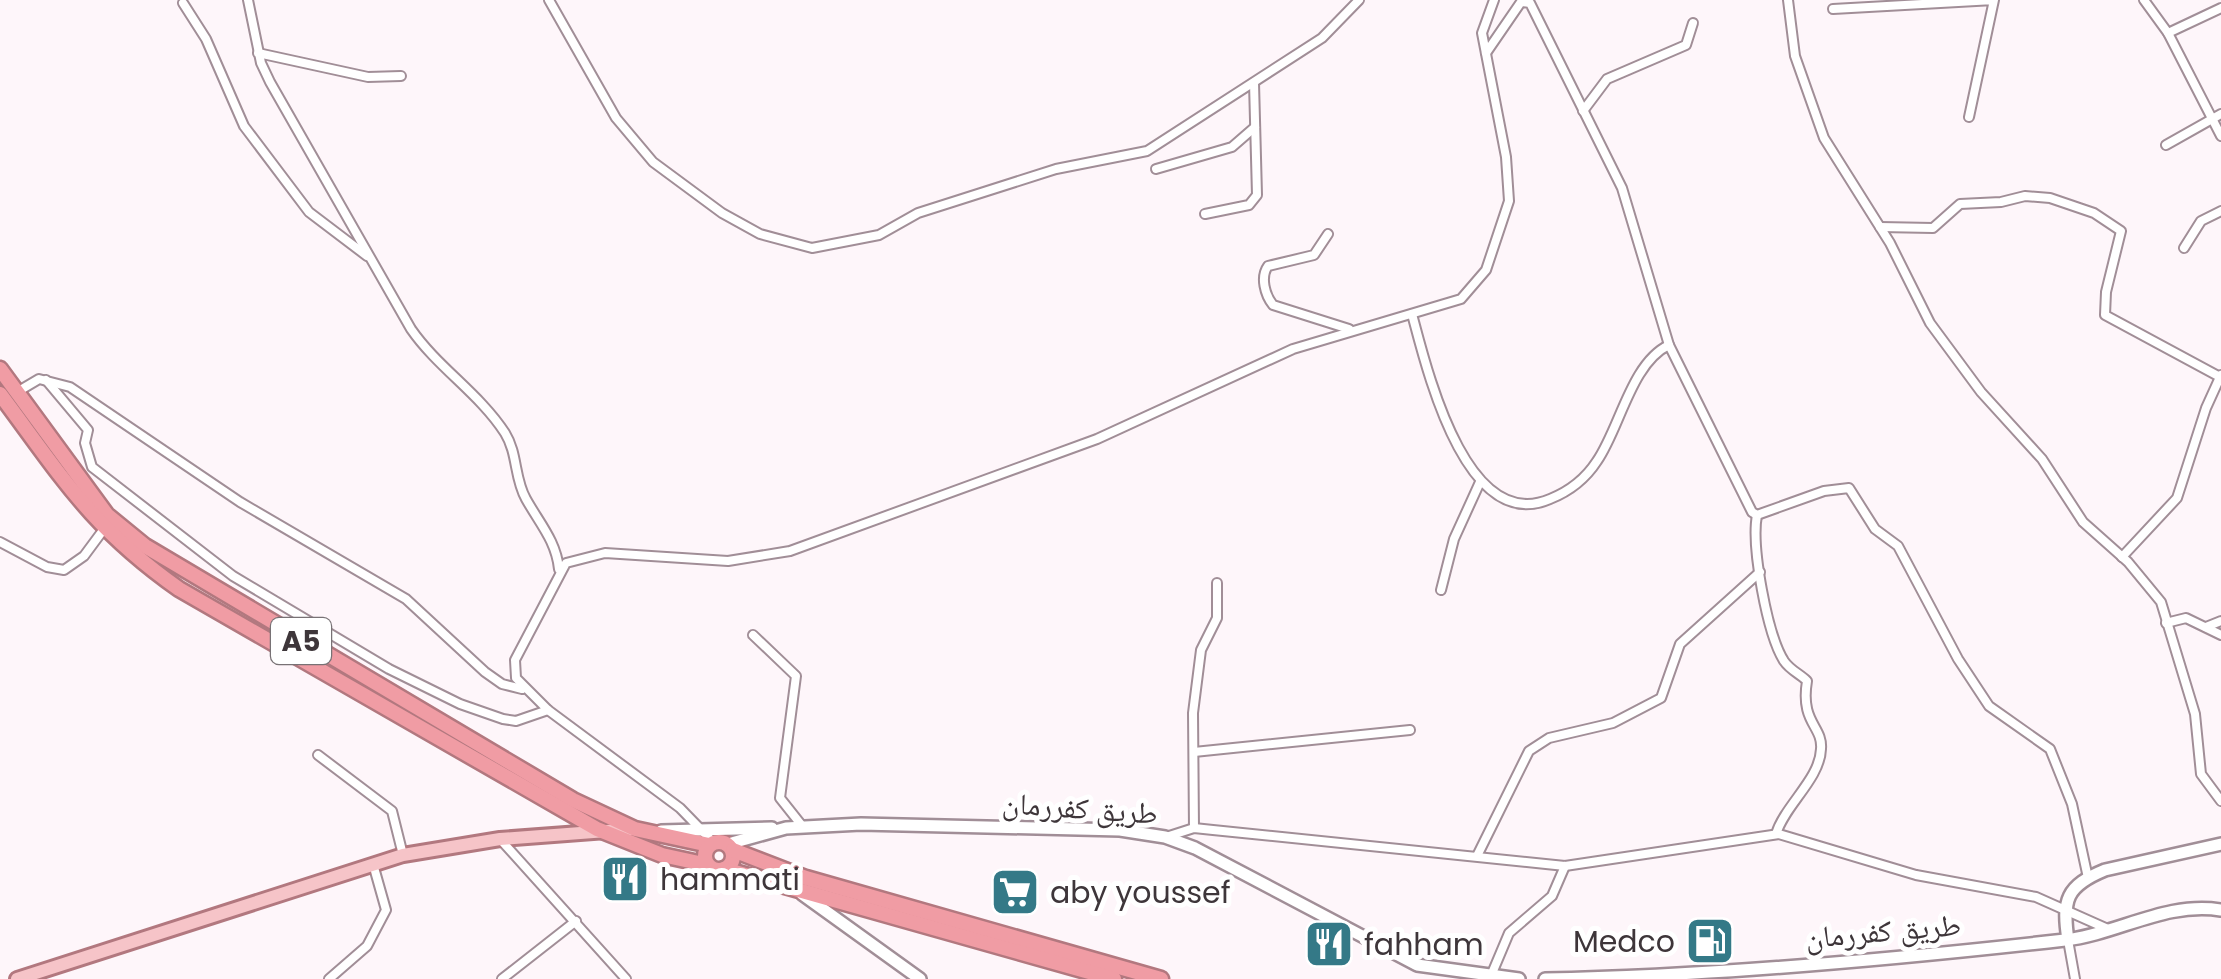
<svg xmlns="http://www.w3.org/2000/svg" width="2221" height="979" font-family="Poppins,'Noto Naskh Arabic',sans-serif">
	<rect width="100%" height="100%" fill="#fef6fa"/>
	<g fill="none" stroke-linecap="round" stroke-linejoin="round">
		<g stroke="#a18e97" stroke-width="12">
			<g id="street">
				<path d="M248,0L261,63L270,82L411,329C438,368 479,393 505,433C518,454 514,478 526,499C540,524 556,541 559,569"/>
				<polyline points="549,0 616,118 653,162 722,213 760,234 812,248 879,235 918,213 1056,169 1147,151 1322,38 1359,0"/>
				<polyline points="1788,0 1795,56 1824,138 1890,243 1930,323 1981,392 2042,459 2083,522 2128,562 2161,602 2195,714 2201,774 2221,801"/>
				<polyline points="2144,0 2168,33 2221,136"/>
				<polyline points="183,3 206,39 244,126 309,212 367,256"/>
				<polyline points="1833,9 1994,0 1969,117"/>
				<polyline points="2168,33 2221,8"/>
				<polyline points="258,53 368,77 401,76"/>
				<polyline points="1486,53 1521,2 1530,3 1622,188 1669,345"/>
				<polyline points="1583,111 1607,79 1686,45 1693,23"/>
				<polyline points="2166,145 2221,114"/>
				<polyline points="1156,169 1232,147 1255,127"/>
				<polyline points="1205,214 1249,205 1257,195 1254,83"/>
				<polyline points="1880,227 1933,228 1960,204 2001,202 2025,196 2050,198 2094,213 2121,231 2106,292 2105,315 2220,377"/>
				<path d="M1328,234L1314,255L1268,266C1260,277 1265,295 1273,305L1349,329"/>
				<polyline points="2184,248 2201,221 2221,211"/>
				<path d="M1412,314C1427,370 1466,535 1550,499C1570,491 1586,478 1597,461C1620,428 1631,363 1669,345L1752,512L1757,515L1824,491L1849,488L1875,529L1898,546L1958,659L1989,706L2050,749L2072,804L2088,878"/>
				<polyline points="46,380 88,430 85,443 92,467 233,576 389,669 460,704 503,719 516,721 548,710"/>
				<polyline points="17,392 39,379 70,387 240,502 406,599 485,672 502,684 522,689"/>
				<path d="M1757,515C1751,546 1767,634 1784,661C1790,670 1800,674 1807,681C1800,723 1823,726 1821,749C1820,779 1785,805 1776,834"/>
				<polyline points="0,542 47,567 64,570 84,556 104,529"/>
				<polyline points="2122,557 2177,498 2206,408 2221,375"/>
				<polyline points="1441,590 1454,539 1480,482"/>
				<polyline points="2166,623 2186,618 2221,635"/>
				<polyline points="2206,627 2221,621"/>
				<polyline points="753,635 796,676 780,798 803,827"/>
				<polyline points="1194,752 1410,730"/>
				<polyline points="318,755 392,811 403,855"/>
				<polyline points="1194,828 1193,713 1201,650 1217,618 1217,583"/>
				<polyline points="1166,837 1194,828 1213,830 1565,866 1779,834 1916,875 2036,897 2110,930"/>
				<polyline points="500,839 626,979"/>
				<polyline points="713,842 680,808 548,710 516,678 515,660 566,563 605,553 728,561 790,551 1097,439 1293,349 1461,299 1486,270 1509,201 1506,157 1482,33 1494,0"/>
				<polyline points="1477,856 1529,751 1549,738 1613,723 1661,698 1680,644 1760,572"/>
				<polyline points="2068,940 2075,979"/>
				<polyline points="1490,978 1509,933 1552,896 1565,866"/>
				<polyline points="329,979 367,946 386,910 373,864"/>
				<polyline points="502,979 576,921"/>
			</g>
		</g>
		<g stroke="#a18e97" stroke-width="16">
			<g id="secondary">
				<polyline points="661,831 772,828"/>
				<polyline points="728,844 786,828 861,824 1120,830 1165,837 1195,848 1417,965 1519,979"/>
				<polyline points="802,894 920,979"/>
				<path d="M2068,940C2062,900 2066,886 2105,870L2221,844"/>
				<path d="M1545,979C1715,976 1896,959 2065,940C2118,934 2166,901 2221,910"/>
			</g>
		</g>
		<g stroke="#b2787f" stroke-width="18">
			<polyline id="primary" points="17,979 403,855 500,839 633,829"/>
		</g>
		<g stroke="#b2787f" stroke-width="19">
			<g id="highway">
				<polyline points="0,369 107,515 145,546 573,800 635,829 709,845"/>
				<path d="M0,394C62,477 91,527 179,589L597,829L662,855L708,865"/>
				<circle cx="719" cy="856" r="14"/>
				<polyline points="733,850 806,878 1161,979"/>
				<polyline points="724,869 1114,979"/>
			</g>
		</g>
		<use href="#street" stroke="#fff" stroke-width="8"/>
		<use href="#secondary" stroke="#fff" stroke-width="11"/>
		<use href="#primary" stroke="#f6c4c8" stroke-width="12"/>
		<use href="#highway" stroke="#f09ca4" stroke-width="14"/>
	</g>
	<defs>
		<g id="restaurant-square" transform="scale(2.5)"><rect x="-9" y="-9" width="18" height="18" rx="4" fill="#347987" stroke="#fff"/><path d="M-5-6h1v4h1v-4h1v4h1v-4h1v5L-1.5 .5V6h-2V.5L-5-1ZM5-6V6H3V1.5H1.5Q1.5-4 5-6Z" fill="#fff"/></g>
		<g id="supermarket-square" transform="scale(2.5)"><rect x="-9" y="-9" width="18" height="18" rx="4" fill="#347987" stroke="#fff"/><path d="M-6-5.5h2.5l.6 2H6L4.5 2H-2.5L-4.4-4H-6ZM-1.5 3.2a1.3 1.3 0 1 0 .1 0ZM3 3.2a1.3 1.3 0 1 0 .1 0Z" fill="#fff"/></g>
		<g id="fuel-square" transform="scale(2.5)"><rect x="-9" y="-9" width="18" height="18" rx="4" fill="#347987" stroke="#fff"/><path d="M-5.5-6h7V0h2V4h1.3V-2.5L3-4.5l.8-.8L6-3V5H2.5V1h-1V6h-7ZM-4.2-4.7v3.2H.2V-4.7Z" fill="#fff"/></g>
	</defs>
	<g fill-rule="evenodd">
		<use href="#restaurant-square" x="625" y="879"/>
		<use href="#supermarket-square" x="1015" y="892"/>
		<use href="#fuel-square" x="1710" y="941"/>
		<use href="#restaurant-square" x="1329" y="944"/>
	</g>
	<g text-anchor="middle" dominant-baseline="central" stroke-width="10" stroke-linejoin="round" paint-order="stroke">
		<rect fill="#fff" stroke="#787275" stroke-width="2.5" x="271" y="618" width="60" height="46" rx="8"/>
		<g font-size="28" font-weight="bold" fill="#3e363a">
			<text x="301" y="641">A5</text>
		</g>
		<g font-size="30" fill="#3e363a" stroke="#fff">
			<text transform="translate(1080 808) rotate(4)">طريق كفررمان</text>
			<text transform="translate(1883 931) rotate(-5)">طريق كفررمان</text>
		</g>
		<g font-size="30" fill="#3e363a" stroke="#fff" text-anchor="start">
			<text x="660" y="879">hammati</text>
			<text x="1050" y="892">aby youssef</text>
			<text x="1675" y="941" text-anchor="end">Medco</text>
			<text x="1364" y="944">fahham</text>
		</g>
	</g>
</svg>
